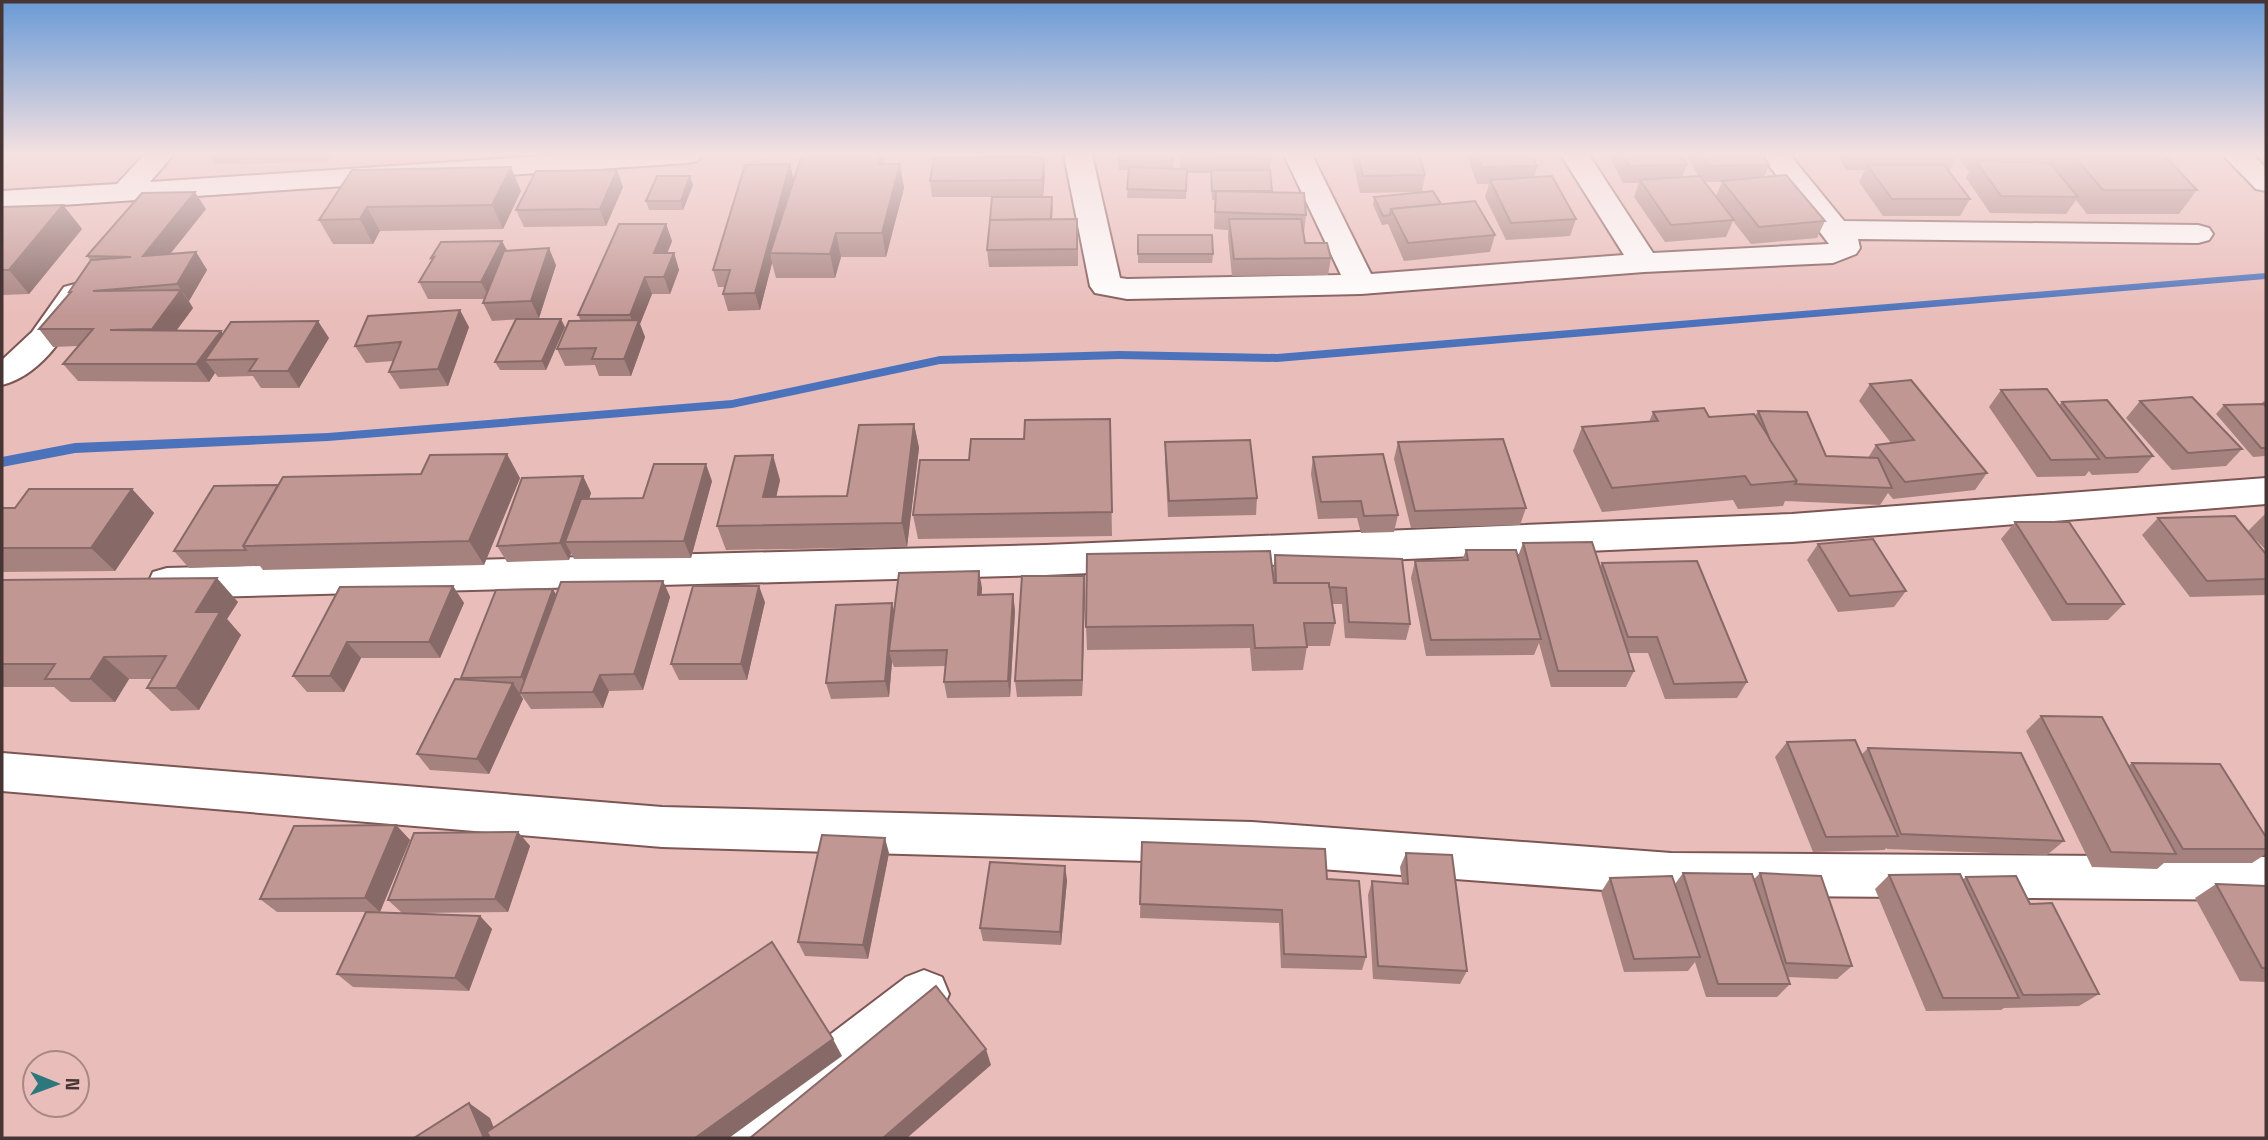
<svg xmlns="http://www.w3.org/2000/svg" width="2268" height="1140" font-family="'Space Grotesk',sans-serif">
	<rect width="100%" height="100%" fill="#e9bdba"/>
	<g fill="none" stroke-linecap="round" stroke-linejoin="round">
		<polygon fill="#4c72bb" fill-rule="evenodd" points="2266,273 2266,279 1277,362 1119,359 940,364 732,408 328,441 75,453 2,467 2,457 75,443 328,433 732,400 940,356 1119,351 1277,354"/>
		<g stroke="#7c5654" stroke-width="4">
			<g id="street">
				<polygon points="144,155 173,155 150,182 559,155 701,155 697,161 687,163 2,209 2,191 117,184"/>
				<polygon points="1064,155 1092,155 1120,278 1127,279 1341,275 1284,155 1312,155 1371,274 1624,255 1561,155 1589,155 1653,253 1829,244 1761,155 1790,155 1844,221 2198,225 2209,228 2213,234 2209,240 2198,243 1858,239 1860,248 1856,254 1833,263 1644,272 1361,294 1127,299 1095,293 1090,286"/>
				<polygon points="2223,155 2253,155 2266,168 2266,191 2256,189"/>
				<path d="M75,284L86,287L91,294C68,329 45,374 2,385V360L32,332L64,287Z"/>
				<polygon points="2266,478 2266,504 1792,542 1045,575 167,598 153,594 148,583 153,572 167,568 1045,545 1792,514"/>
				<polygon points="2,753 662,807 1252,822 1671,853 2266,857 2266,900 1671,895 1252,864 662,847 2,791"/>
				<polygon points="924,970 942,977 949,994 942,1011 780,1138 711,1138 719,1119 906,977"/>
			</g>
		</g>
		<use href="#street" fill="#fff" fill-rule="evenodd"/>
	</g>
	<g fill="#a6827f" fill-rule="evenodd">
		<polygon points="209,155 331,155 327,162 215,164"/>
		<polygon points="979,155 1035,155 1035,158 1044,158 1045,175 1043,197 1053,206 1052,219 1078,236 1078,266 989,267 987,250 992,197 932,197 930,181 979,158"/>
		<polygon points="1118,155 1173,155 1173,169 1180,169 1181,155 1271,158 1270,172 1272,192 1306,215 1304,232 1303,232 1305,243 1331,258 1328,275 1232,276 1228,237 1228,230 1214,229 1215,200 1212,200 1211,173 1187,173 1186,199 1127,198 1129,170 1119,170"/>
		<polygon points="1351,155 1419,155 1425,175 1422,192 1441,204 1495,235 1490,252 1404,261 1388,224 1382,225 1373,205 1374,197 1421,192 1360,193"/>
		<polygon points="1467,155 1532,155 1537,166 1534,178 1576,219 1570,236 1506,240 1485,197 1489,184 1477,184"/>
		<path d="M1609,155H1681L1687,165L1682,177L1698,176L1687,155H1763L1769,165L1764,177L1825,221L1817,238L1751,244L1733,221L1726,237L1665,242L1634,197L1639,183H1623ZM1705,182H1722L1716,196Z"/>
		<polygon points="1838,155 2164,155 2197,190 2179,214 2087,214 2076,200 2066,214 1990,213 1966,178 1969,172 1957,156 1949,171 1970,199 1960,216 1883,216 1859,182 1865,170 1846,170"/>
		<polygon points="884,164 900,164 904,188 886,257 841,257 835,278 776,278 772,263 760,310 728,311 723,294 725,287 718,287 713,270 794,180"/>
		<polygon points="352,170 521,191 503,229 380,231 373,244 333,244 319,220"/>
		<polygon points="617,170 623,187 606,226 524,227 516,210"/>
		<polygon points="690,176 693,185 683,210 649,210 646,201"/>
		<polygon points="63,205 82,229 29,294 2,295 2,207"/>
		<polygon points="206,209 170,254 196,252 207,270 189,301 193,308 176,331 221,331 223,334 329,338 299,388 261,388 253,376 218,377 215,373 209,382 78,381 63,364 78,346 53,347 39,329 70,293 69,292 90,260 87,256"/>
		<polygon points="666,224 672,241 667,253 674,253 679,270 670,294 652,294 640,324 645,337 631,376 599,376 595,365 565,366 557,349 581,321 578,315"/>
		<polygon points="1138,235 1213,254 1212,263 1138,263"/>
		<polygon points="502,241 507,250 556,265 539,318 492,321 483,303 485,299 428,299 419,282 432,260 431,258"/>
		<polygon points="469,327 448,386 400,389 389,372 394,361 366,363 355,346"/>
		<polygon points="565,327 546,370 500,370 495,362"/>
		<polygon points="1870,384 1987,473 1975,490 1893,499 1888,493 1880,505 1785,501 1783,506 1738,509 1733,500 1602,512 1573,451 1582,427 1649,422 1653,412 1709,417 1755,416 1758,411 1826,456 1868,458 1876,445 1891,443 1859,401"/>
		<polygon points="2001,390 2059,405 2062,402 2153,456 2138,473 2092,475 2089,471 2085,476 2037,477 1989,407"/>
		<polygon points="2140,401 2242,449 2226,466 2172,470 2126,418"/>
		<polygon points="2264,401 2266,401 2266,456 2253,457 2216,414 2224,405 2260,405"/>
		<polygon points="1110,419 1112,536 918,539 913,515 969,460 1024,439"/>
		<polygon points="914,424 919,448 907,547 726,550 717,526 780,480 776,497 847,496"/>
		<polygon points="1165,442 1257,498 1256,515 1168,517 1165,459"/>
		<polygon points="1398,442 1526,508 1520,525 1411,528 1394,459"/>
		<polygon points="1313,457 1398,515 1394,532 1361,533 1357,518 1318,519 1311,474"/>
		<polygon points="583,476 591,493 589,499 643,498 712,481 691,558 574,559 571,553 569,560 507,562 497,546"/>
		<polygon points="520,478 484,565 263,570 260,566 189,568 174,551 278,485"/>
		<polygon points="132,489 154,513 115,571 2,572 2,508 15,508"/>
		<polygon points="2265,514 2266,514 2266,550 2250,534 2266,554 2266,595 2190,597 2142,535 2158,518 2248,531"/>
		<polygon points="2015,522 2124,604 2108,620 2052,621 2001,539"/>
		<polygon points="1523,543 1600,567 1602,563 1747,682 1737,698 1665,699 1648,653 1628,653 1634,671 1626,687 1551,687 1539,643 1534,655 1426,656 1411,578 1415,561 1462,560 1466,550 1518,556"/>
		<polygon points="1818,544 1906,591 1894,607 1838,612 1807,560"/>
		<polygon points="1275,555 1402,559 1410,624 1406,640 1345,638 1342,604 1332,604 1335,623 1330,646 1307,646 1303,670 1252,671 1250,648 1087,650 1086,627 1273,572"/>
		<polygon points="1084,576 1085,593 1082,696 1017,697 1015,681"/>
		<polygon points="2,580 238,602 227,619 241,635 199,710 171,711 147,688 152,679 129,679 115,702 71,702 54,687 2,687"/>
		<polygon points="663,581 670,597 643,690 609,691 603,708 531,709 520,693 523,699 489,774 430,770 417,754 462,680 461,678 553,589 556,595"/>
		<polygon points="453,586 464,603 440,658 361,658 344,692 307,692 293,676 340,587"/>
		<polygon points="982,588 981,595 1013,594 1015,611 1010,697 947,698 944,682 946,666 894,667 892,662 889,697 831,699 826,683 892,603 894,612"/>
		<polygon points="765,602 747,680 679,680 671,664"/>
		<polygon points="2041,716 2128,766 2132,763 2266,837 2266,854 2252,863 2164,863 2157,869 2092,867 2026,731"/>
		<polygon points="1787,742 1861,755 1868,748 2064,841 2047,855 1887,849 1887,848 1884,850 1813,852 1775,757"/>
		<polygon points="396,825 410,840 380,912 402,913 388,900 518,832 530,846 508,912 416,913 480,916 492,929 469,991 353,987 337,974 365,912 277,912 260,899"/>
		<polygon points="1142,842 1327,879 1366,957 1362,970 1281,968 1279,923 1140,918"/>
		<polygon points="889,853 868,959 805,956 798,942"/>
		<polygon points="1406,853 1467,971 1460,984 1373,979 1368,895 1372,881 1402,883 1400,867"/>
		<polygon points="1683,873 1754,879 1760,873 1852,966 1837,979 1787,977 1790,984 1777,997 1706,997 1695,962 1688,971 1624,972 1601,892 1610,878 1675,884"/>
		<polygon points="1889,875 1963,879 1966,877 2030,904 2099,994 2079,1006 2004,1008 2001,1010 1926,1011 1875,889"/>
		<polygon points="1067,880 1061,945 983,941 980,928"/>
		<polygon points="2216,884 2266,886 2266,982 2240,981 2195,898"/>
	</g>
	<g fill="#876a68">
		<polygon points="323,155 331,155 327,162"/>
		<polygon points="880,155 883,155 886,171 878,164"/>
		<polygon points="1044,158 1045,175 1043,197 1042,180"/>
		<polygon points="790,164 794,180 770,253 772,263 760,310 755,293"/>
		<polygon points="900,164 904,188 886,257 882,233"/>
		<polygon points="511,167 521,191 503,229 492,205"/>
		<polygon points="617,170 623,187 606,226 600,209"/>
		<polygon points="690,176 693,185 683,210 681,201"/>
		<polygon points="195,192 206,209 155,273 143,256"/>
		<polygon points="63,205 82,229 29,294 9,270"/>
		<polygon points="367,207 380,231 373,244 360,219"/>
		<polygon points="666,224 672,241 661,270 654,253"/>
		<polygon points="836,233 841,257 835,278 830,254"/>
		<polygon points="502,241 510,258 490,299 481,282"/>
		<polygon points="549,248 556,265 539,318 531,301"/>
		<polygon points="196,252 207,270 189,301 177,284"/>
		<polygon points="674,253 679,270 670,294 664,277"/>
		<polygon points="645,277 652,294 640,324 645,337 631,376 624,359 635,329 630,315"/>
		<polygon points="181,290 193,308 165,346 152,329"/>
		<polygon points="460,310 469,327 448,386 438,369"/>
		<polygon points="561,319 565,327 546,370 542,361"/>
		<polygon points="318,321 329,338 299,388 288,371"/>
		<polygon points="221,331 233,348 205,360 215,373 209,382 196,364"/>
		<polygon points="914,424 919,448 907,547 902,523"/>
		<polygon points="507,454 520,478 484,565 469,541"/>
		<polygon points="773,455 780,480 771,521 763,497"/>
		<polygon points="706,464 712,481 691,558 684,541"/>
		<polygon points="583,476 591,493 575,542 565,542 571,553 569,560 560,543"/>
		<polygon points="132,489 154,513 115,571 91,548"/>
		<polygon points="979,571 982,588 981,611 978,595"/>
		<polygon points="1084,576 1085,593 1082,696 1082,680"/>
		<polygon points="217,578 238,602 227,619 241,635 199,710 176,688 196,612"/>
		<polygon points="663,581 670,597 643,690 634,674"/>
		<polygon points="453,586 464,603 440,658 429,642"/>
		<polygon points="759,586 765,602 747,680 741,664"/>
		<polygon points="553,589 562,606 532,693 521,677"/>
		<polygon points="1013,594 1015,611 1010,697 1008,681"/>
		<polygon points="892,603 896,619 889,651 892,662 889,697 885,681"/>
		<polygon points="347,642 361,658 344,692 330,676"/>
		<polygon points="104,657 129,679 115,702 90,679"/>
		<polygon points="600,675 609,691 603,708 593,692"/>
		<polygon points="513,683 523,699 489,774 477,759"/>
		<polygon points="396,825 410,840 380,912 365,898"/>
		<polygon points="518,832 530,846 508,912 495,899"/>
		<polygon points="885,838 889,853 868,959 863,945"/>
		<polygon points="1065,866 1067,880 1061,945 1060,932"/>
		<polygon points="480,916 492,929 469,991 455,978"/>
		<polygon points="833,1039 842,1056 729,1138 695,1138"/>
		<polygon points="986,1049 991,1065 907,1138 883,1138"/>
		<polygon points="469,1103 490,1118 498,1138 484,1138"/>
	</g>
	<g fill="#c19794" stroke="#876a68" stroke-width="2">
		<polygon points="802,155 880,155 878,164 900,164 882,233 836,233 830,254 770,253"/>
		<polygon points="979,155 1035,155 1035,157 979,158"/>
		<polygon points="1118,155 1173,155 1173,161 1119,161"/>
		<polygon points="1181,155 1271,155 1271,158 1181,156"/>
		<polygon points="1358,155 1419,155 1425,175 1363,176"/>
		<polygon points="1477,155 1532,155 1537,166 1482,167"/>
		<polygon points="1623,155 1681,155 1687,165 1629,166"/>
		<polygon points="1703,155 1763,155 1769,165 1708,166"/>
		<polygon points="2073,155 2164,155 2197,190 2103,190"/>
		<polygon points="934,158 1044,158 1042,180 930,181"/>
		<polygon points="1976,161 2050,163 2078,197 2001,196"/>
		<polygon points="790,164 755,293 723,294 730,270 713,270 745,165"/>
		<polygon points="1867,165 1944,165 1970,199 1892,199"/>
		<polygon points="511,167 492,205 367,207 360,219 319,220 352,170"/>
		<polygon points="1129,167 1187,169 1186,191 1127,189"/>
		<polygon points="617,170 600,209 516,210 536,171"/>
		<polygon points="1211,170 1270,170 1272,191 1212,191"/>
		<polygon points="1786,175 1825,221 1759,227 1722,181"/>
		<polygon points="657,176 690,176 681,201 646,201"/>
		<polygon points="1552,176 1576,219 1511,223 1490,180"/>
		<polygon points="1700,176 1734,220 1671,225 1640,180"/>
		<polygon points="1216,191 1304,193 1306,215 1215,212"/>
		<polygon points="1433,191 1441,204 1391,209 1390,215 1383,216 1374,197"/>
		<polygon points="195,192 143,256 196,252 177,284 93,291 181,290 152,329 110,330 221,331 196,364 63,364 93,329 39,329 71,292 69,292 91,260 131,257 87,256 142,193"/>
		<polygon points="992,197 1052,197 1051,219 990,220"/>
		<polygon points="1475,201 1495,235 1408,243 1391,209"/>
		<polygon points="63,205 9,270 2,270 2,207"/>
		<polygon points="1077,219 1077,249 987,250 990,220"/>
		<polygon points="1229,219 1301,219 1305,243 1327,243 1331,258 1234,259"/>
		<polygon points="619,224 666,224 654,253 674,253 664,277 645,277 630,315 578,315"/>
		<polygon points="1138,235 1212,235 1213,254 1138,254"/>
		<polygon points="502,241 481,282 419,282 434,257 431,258 441,242"/>
		<polygon points="549,248 531,301 483,303 504,251"/>
		<polygon points="460,310 438,369 389,372 401,342 355,346 368,316"/>
		<polygon points="516,319 561,319 542,361 495,362"/>
		<polygon points="639,320 624,359 592,359 596,348 557,349 569,321"/>
		<polygon points="318,321 288,371 249,371 257,359 205,360 231,322"/>
		<polygon points="1911,380 1987,473 1905,482 1876,445 1914,440 1870,384"/>
		<polygon points="2047,389 2099,459 2051,460 2001,390"/>
		<polygon points="2192,397 2242,449 2188,453 2140,401"/>
		<polygon points="2107,400 2153,456 2106,458 2062,402"/>
		<polygon points="2264,404 2266,407 2266,448 2261,448 2224,405"/>
		<polygon points="1704,408 1709,417 1754,414 1797,481 1751,485 1745,476 1612,488 1582,427 1658,421 1653,412"/>
		<polygon points="1758,411 1807,412 1826,456 1878,458 1892,488 1795,484 1797,481 1770,440"/>
		<polygon points="1110,419 1112,512 913,515 920,460 969,460 971,439 1024,439 1025,420"/>
		<polygon points="914,424 902,523 717,526 735,456 773,455 763,497 847,496 859,425"/>
		<polygon points="1503,439 1526,508 1415,511 1398,442"/>
		<polygon points="1250,440 1257,498 1169,501 1165,442"/>
		<polygon points="507,454 469,541 243,546 283,477 421,474 430,455"/>
		<polygon points="1383,454 1398,515 1364,516 1361,501 1321,502 1313,457"/>
		<polygon points="654,464 706,464 684,541 565,542 581,499 643,498"/>
		<polygon points="583,476 560,543 497,546 522,478"/>
		<polygon points="278,485 243,546 246,550 174,551 214,486"/>
		<polygon points="29,489 132,489 91,548 2,548 2,508 15,508"/>
		<polygon points="2235,516 2266,554 2266,579 2207,581 2158,518"/>
		<polygon points="2015,522 2069,522 2124,604 2067,604"/>
		<polygon points="1873,539 1906,591 1850,596 1818,544"/>
		<polygon points="1592,542 1634,671 1558,671 1523,543"/>
		<polygon points="1466,550 1516,550 1541,639 1431,640 1415,561 1468,560"/>
		<polygon points="1270,551 1274,583 1329,583 1335,623 1304,623 1307,647 1255,648 1253,625 1086,627 1087,554"/>
		<polygon points="1275,555 1402,559 1410,624 1349,622 1346,588 1329,587 1329,583 1276,583"/>
		<polygon points="1697,561 1747,682 1674,684 1657,637 1628,637 1602,563"/>
		<polygon points="979,571 978,595 1013,594 1008,681 944,682 947,650 889,651 899,573"/>
		<polygon points="1022,576 1084,576 1082,680 1015,681"/>
		<polygon points="217,578 196,612 220,612 176,688 147,688 166,656 104,657 90,679 45,679 55,664 2,664 2,580"/>
		<polygon points="663,581 634,674 600,675 593,692 520,693 561,582"/>
		<polygon points="453,586 429,642 347,642 330,676 293,676 340,587"/>
		<polygon points="693,586 759,586 741,664 671,664"/>
		<polygon points="553,589 521,677 461,678 496,590"/>
		<polygon points="892,603 885,681 826,683 836,605"/>
		<polygon points="455,679 513,683 477,759 417,754"/>
		<polygon points="2041,716 2102,717 2176,854 2111,852"/>
		<polygon points="1855,740 1898,836 1826,837 1787,742"/>
		<polygon points="1868,748 2021,753 2064,841 1901,834"/>
		<polygon points="2132,763 2220,764 2266,837 2266,849 2183,849"/>
		<polygon points="396,825 365,898 260,899 294,826"/>
		<polygon points="518,832 495,899 388,900 414,833"/>
		<polygon points="822,835 885,838 863,945 798,942"/>
		<polygon points="1142,842 1325,849 1327,879 1359,881 1366,957 1284,954 1282,910 1140,904"/>
		<polygon points="1406,853 1452,855 1467,971 1378,966 1372,881 1408,884"/>
		<polygon points="990,862 1065,866 1060,932 980,928"/>
		<polygon points="1683,873 1752,874 1790,984 1718,984"/>
		<polygon points="1760,873 1821,876 1852,966 1786,963"/>
		<polygon points="1960,874 2019,998 1943,998 1889,875"/>
		<polygon points="1672,876 1700,957 1634,959 1610,878"/>
		<polygon points="2016,876 2030,904 2052,903 2099,994 2023,995 1966,877"/>
		<polygon points="2216,884 2266,886 2266,968 2262,968"/>
		<polygon points="366,912 480,916 455,978 337,974"/>
		<polygon points="772,942 833,1039 695,1138 490,1138 487,1132"/>
		<polygon points="936,986 986,1049 883,1138 750,1138"/>
		<polygon points="469,1103 484,1138 414,1138"/>
	</g>
	<linearGradient id="sky" x2="0" y2="1"><stop stop-color="#699ad6"/><stop offset="0.49" stop-color="#f5e1e0"/><stop offset="1" stop-color="#f5e1e0" stop-opacity="0"/></linearGradient>
	<rect width="2268" height="315" fill="url(#sky)"/>
	<rect width="2268" height="1140" fill="none" stroke="#463534" stroke-width="7"/>
	<g transform="translate(56 1084) rotate(91)"><circle r="33" fill="#e9bdba" stroke="#a88784" stroke-width="2"/>
	<path d="M0-5L12 26L0 18L-12 26Z" fill="#2d777d"/>
	<text y="-10" font-size="19" font-weight="bold" text-anchor="middle" fill="#463534">N</text>
	</g>
</svg>
